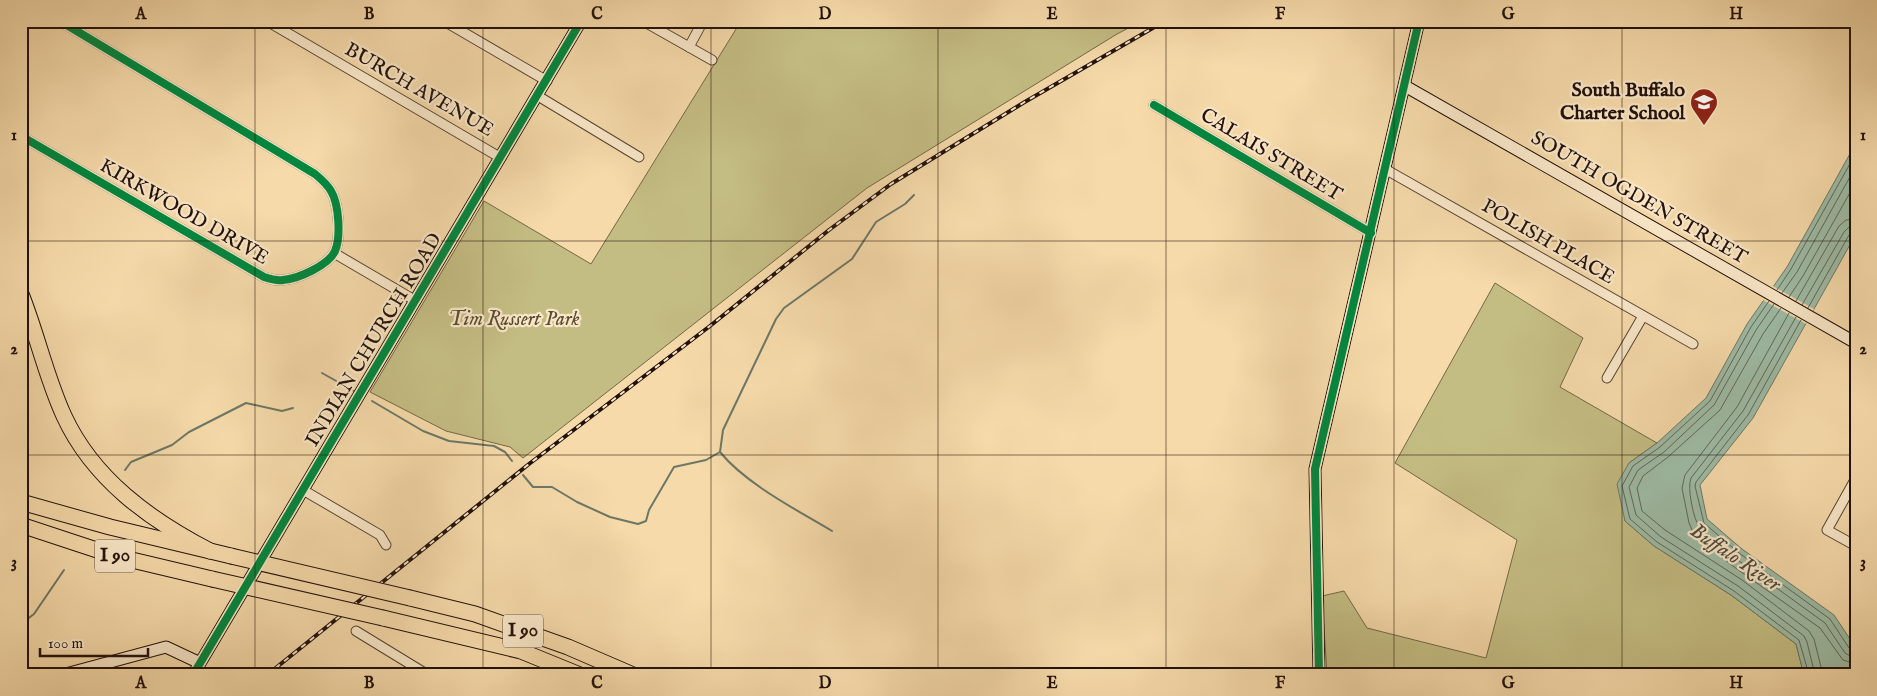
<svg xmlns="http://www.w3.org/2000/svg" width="1877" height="696" font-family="'IM FELL English',serif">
	<rect width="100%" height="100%" fill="#f6daaa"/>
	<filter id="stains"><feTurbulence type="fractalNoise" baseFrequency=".004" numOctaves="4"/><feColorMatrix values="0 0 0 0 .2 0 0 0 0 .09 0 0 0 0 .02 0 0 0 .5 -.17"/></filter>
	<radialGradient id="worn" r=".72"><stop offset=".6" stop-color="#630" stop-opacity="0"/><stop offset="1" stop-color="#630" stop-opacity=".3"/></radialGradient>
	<g fill="#c4bd83" stroke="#736746">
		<polygon points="741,21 1142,21 1117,34 867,188 523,458 510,447 446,431 370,392 484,201 591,264"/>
		<polygon points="1495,283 1583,338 1560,387 1657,443 1629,463 1625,521 1654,546 1731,595 1796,644 1804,675 1327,675 1322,596 1344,591 1367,628 1486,658 1517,540 1395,463"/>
	</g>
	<polygon fill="#9dbba5" stroke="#6c7767" points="1856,143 1856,234 1753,418 1700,485 1707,519 1742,549 1834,615 1856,648 1856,675 1804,675 1796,644 1731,595 1654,546 1625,521 1617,484 1629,463 1657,443 1706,398 1747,324 1787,267"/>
	<polygon fill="#f6daaa" points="1771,285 1814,309 1806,324 1761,299"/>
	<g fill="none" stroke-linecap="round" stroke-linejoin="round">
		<g stroke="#606658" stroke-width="1">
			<polyline points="1777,290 1791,269 1856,153"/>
			<polyline points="1782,293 1797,272 1856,166"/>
			<polyline points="1789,297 1803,276 1856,182"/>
			<polyline points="1769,301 1751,327 1710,401 1660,447 1633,466 1622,486 1630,519 1657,542 1734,591 1799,640 1809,675"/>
			<polyline points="1796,301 1839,226 1846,220 1856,219"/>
			<polyline points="1774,304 1756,330 1714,405 1664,452 1638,470 1629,487 1636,515 1661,537 1738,586 1804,636 1807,642 1815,675"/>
			<polyline points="1802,305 1844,232 1849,227 1856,226"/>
			<polyline points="1781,308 1763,334 1720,410 1668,457 1643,476 1637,488 1642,511 1665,530 1742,580 1809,631 1814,639 1823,675"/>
			<polyline points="1808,308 1849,235 1856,233"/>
			<polyline points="1789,313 1737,407 1685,475 1682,488 1689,523 1693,532 1730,564 1820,628 1843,660 1856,664"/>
			<path d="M1796,317L1743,411L1691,478C1687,487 1693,519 1700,528L1735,558L1825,623L1845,653L1850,656L1856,657"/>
			<polyline points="1801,320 1748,415 1696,482 1695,486 1704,523 1739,553 1830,619 1849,648 1856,650"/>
		</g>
		<g stroke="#6c7767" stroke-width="2">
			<polyline points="322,373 354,391"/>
			<polyline points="372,401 423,431 449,441 494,446 505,452 512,461"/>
			<polyline points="125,470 131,462 172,445 189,432 246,403 282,411 293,408"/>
			<polyline points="523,475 533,487 552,487 577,502 610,517 638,524 646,521 649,510 674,467 706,460 720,452"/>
			<path d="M832,531C797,510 746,484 720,452L723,430L776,319L784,308L852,259L876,222L905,204L914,195"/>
			<polyline points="21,624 34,614 64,570"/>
		</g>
		<g stroke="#574332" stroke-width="11">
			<g id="street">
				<polyline points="267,21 501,158"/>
				<polyline points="444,21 547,81"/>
				<polyline points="643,21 712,60"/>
				<polyline points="689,47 703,21"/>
				<polyline points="538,96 639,157"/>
				<polyline points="1154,105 1371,233"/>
				<path d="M21,136L264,277C270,279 277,281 283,280C298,279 329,265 335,251C341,237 339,204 331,191C327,184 321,179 315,174L60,21"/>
				<polyline points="1385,169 1693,344"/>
				<polyline points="334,253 416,301"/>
				<polyline points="1607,378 1643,316"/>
				<polyline points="1856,478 1827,530 1856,546"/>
				<polyline points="303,490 380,535 386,545"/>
				<polyline points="356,631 428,675"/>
			</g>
		</g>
		<g stroke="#22110a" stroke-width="13">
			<g id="secondary">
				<polyline points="1405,86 1856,343"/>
				<polyline points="62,675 166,647 200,663"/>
				<polyline points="193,675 581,21"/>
				<polyline points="1319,675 1315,469 1419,21"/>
			</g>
		</g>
		<g stroke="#22110a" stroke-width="17">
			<g id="highway">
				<path d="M21,294C37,334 46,377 64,416C93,479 150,520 210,551"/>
				<polyline points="21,502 110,527 231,556"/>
				<polyline points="21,525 115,556 212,579"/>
				<polyline points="410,598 475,614 568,647 633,675"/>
				<polyline points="383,618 521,651 580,675"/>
			</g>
		</g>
		<use href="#street" stroke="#f9e7c8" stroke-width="9"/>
		<use href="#secondary" stroke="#f9e7c8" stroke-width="11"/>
		<use href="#highway" stroke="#f6daaa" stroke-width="15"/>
		<g stroke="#22110a" stroke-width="4">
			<polyline id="rail" points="267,675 529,464 710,326 829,230 891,184 1023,103 1165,21"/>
		</g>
		<use href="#rail" stroke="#f9e7c8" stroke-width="2" stroke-dasharray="5.5" stroke-linecap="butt"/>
		<g stroke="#22110a" stroke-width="17" stroke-linecap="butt">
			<g id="highway-bridge">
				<polyline points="231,556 410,598"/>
				<polyline points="212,579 383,618"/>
			</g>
		</g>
		<use href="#highway-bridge" stroke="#f6daaa" stroke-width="15"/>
		<g stroke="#f9e7c8" stroke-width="11">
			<g id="cycleway">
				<polyline points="1154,105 1371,233"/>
				<path d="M21,136L264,277C270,279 277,281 283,280C298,279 329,265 335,251C341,237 339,204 331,191C327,184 321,179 315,174L60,21"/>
				<polyline points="193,675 581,21"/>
				<polyline points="1319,675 1315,469 1419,21"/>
			</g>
		</g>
		<use href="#cycleway" stroke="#00873e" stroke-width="8"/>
	</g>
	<path fill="none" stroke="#22110a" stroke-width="1" stroke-opacity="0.55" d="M255,21V675M483,21V675M711,21V675M938,21V675M1166,21V675M1394,21V675M1622,21V675M21,241H1856M21,455H1856"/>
	<defs>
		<g id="school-pin" transform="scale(1.4375)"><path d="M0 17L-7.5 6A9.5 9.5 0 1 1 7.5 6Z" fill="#8f2418" stroke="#f9e7c8"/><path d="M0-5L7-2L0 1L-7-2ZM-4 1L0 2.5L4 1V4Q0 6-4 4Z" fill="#fff"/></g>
	</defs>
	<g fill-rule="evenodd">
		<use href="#school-pin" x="1704" y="102"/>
	</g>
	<g text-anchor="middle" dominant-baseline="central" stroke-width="4.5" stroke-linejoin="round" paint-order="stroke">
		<g fill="#f9e7c8" stroke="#625143" stroke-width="1">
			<rect x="95" y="539.5" width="40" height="33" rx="4"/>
			<rect x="503" y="614.5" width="40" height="33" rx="4"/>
		</g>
		<g font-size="19" font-weight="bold" fill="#22110a">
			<text x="115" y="556">I 90</text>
			<text x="523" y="631">I 90</text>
		</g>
		<g font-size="20" fill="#22110a" stroke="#f9e7c8">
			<text transform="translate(419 90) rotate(30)">BURCH AVENUE</text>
			<text transform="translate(1271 155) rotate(31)">CALAIS STREET</text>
			<text transform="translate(1639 198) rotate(30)">SOUTH OGDEN STREET</text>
			<text transform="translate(184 212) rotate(30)">KIRKWOOD DRIVE</text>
			<text transform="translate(1548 242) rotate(30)">POLISH PLACE</text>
			<text transform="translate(374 340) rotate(-59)">INDIAN CHURCH ROAD</text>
		</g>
		<g font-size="20" font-weight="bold" fill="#22110a" stroke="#f9e7c8" text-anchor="end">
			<text x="1685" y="90">South Buffalo<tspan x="1685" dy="23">Charter School</tspan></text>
		</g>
		<g font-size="20" font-style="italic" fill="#5b4d34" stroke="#f9e7c8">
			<text x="514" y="319">Tim Russert Park</text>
		</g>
		<g font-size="21" font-style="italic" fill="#4d4c40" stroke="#f9e7c8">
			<text transform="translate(1735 558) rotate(34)">Buffalo River</text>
		</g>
	</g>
	<rect width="1877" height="696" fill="none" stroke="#f6daaa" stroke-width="55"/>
	<path d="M40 648v8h108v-8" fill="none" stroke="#22110a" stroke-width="2.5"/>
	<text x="48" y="648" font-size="15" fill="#22110a" stroke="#f9e7c8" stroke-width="4" paint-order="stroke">100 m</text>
	<rect x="28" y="28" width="1822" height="640" fill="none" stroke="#22110a" stroke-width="2"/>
	<g font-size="16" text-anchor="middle" font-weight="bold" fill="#22110a">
		<text x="141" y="19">A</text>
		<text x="369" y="19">B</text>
		<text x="597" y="19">C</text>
		<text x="825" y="19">D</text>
		<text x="1052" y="19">E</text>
		<text x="1280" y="19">F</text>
		<text x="1508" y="19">G</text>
		<text x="1736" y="19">H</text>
		<text x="14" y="140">1</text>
		<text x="1863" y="140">1</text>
		<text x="14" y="354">2</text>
		<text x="1863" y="354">2</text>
		<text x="14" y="567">3</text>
		<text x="1863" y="567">3</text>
		<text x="141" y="688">A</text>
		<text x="369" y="688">B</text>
		<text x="597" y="688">C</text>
		<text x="825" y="688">D</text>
		<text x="1052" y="688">E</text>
		<text x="1280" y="688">F</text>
		<text x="1508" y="688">G</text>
		<text x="1736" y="688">H</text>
	</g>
	<rect width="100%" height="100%" filter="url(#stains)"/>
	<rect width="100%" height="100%" fill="url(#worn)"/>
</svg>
